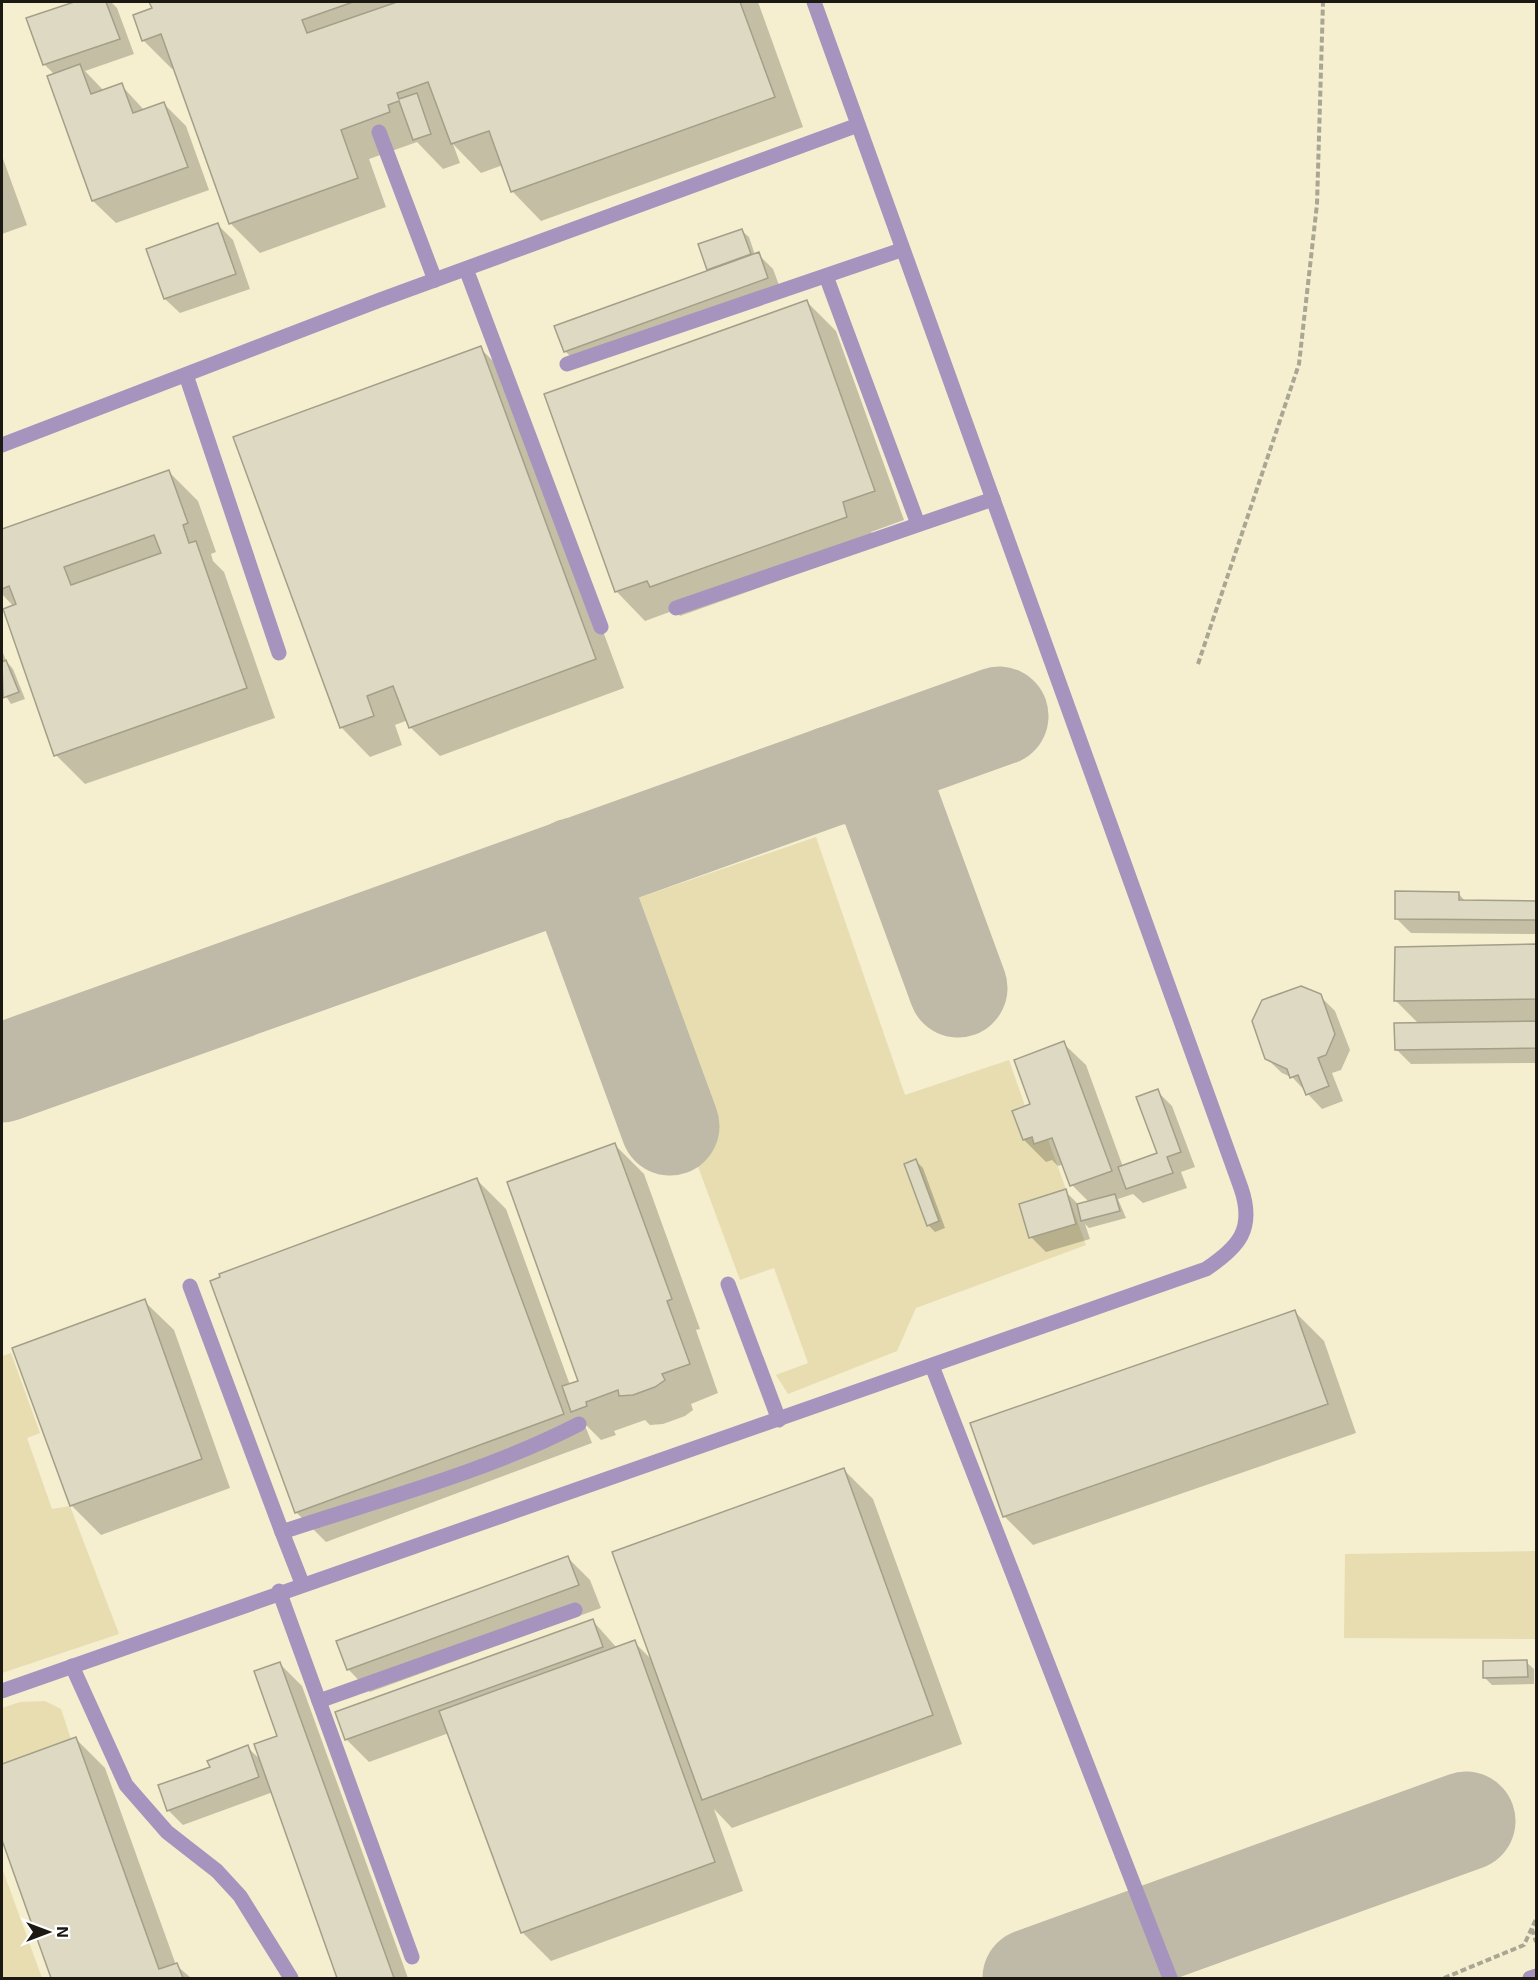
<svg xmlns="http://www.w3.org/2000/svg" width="1538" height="1980" font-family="'Exo 2',sans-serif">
	<rect width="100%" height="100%" fill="#fef9e1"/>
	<rect fill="#f5eecf" x="2" y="2" width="1534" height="1976"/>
	<g fill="#e7ddb1">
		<polygon points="816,837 905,1095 1009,1060 1025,1106 1035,1103 1086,1245 916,1308 897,1351 788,1394 776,1375 808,1363 774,1268 740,1280 603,910"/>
		<polygon points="11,1353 40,1433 27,1438 52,1509 70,1506 119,1634 2,1673 2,1356"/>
		<polygon points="1536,1551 1536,1639 1344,1638 1345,1554"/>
		<polygon points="45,1701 61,1709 71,1739 2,1765 2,1708 20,1702"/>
		<polygon points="2,1868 42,1978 2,1978"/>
	</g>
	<g fill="#0003">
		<polygon points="78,2 111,2 117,8 134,54 85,71 104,91 121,85 145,111 164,104 186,126 209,190 116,223 93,201 55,75 45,65 28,19"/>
		<polygon points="151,2 758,2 803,127 541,221 512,191 503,165 481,173 453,144 460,163 443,169 417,142 369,159 386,207 260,253 230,223 175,68 172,69 143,40 154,9"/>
		<polygon points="2,156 27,225 2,234"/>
		<polygon points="218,225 233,240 250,289 180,313 165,299"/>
		<polygon points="741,230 749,237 755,255 758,254 773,269 782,293 580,366 565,351 710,271 708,269"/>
		<polygon points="807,302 836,331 904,520 871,532 876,546 680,616 675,610 645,621 616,591"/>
		<polygon points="480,348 509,377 624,688 440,756 410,727 408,720 395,725 402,745 370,757 341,727"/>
		<polygon points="169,472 198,501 216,552 211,554 213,561 224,572 275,718 85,784 56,755 14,607 2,594 2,531"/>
		<polygon points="2,650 6,661 13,669 25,699 11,704 2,690"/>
		<polygon points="1458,893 1466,902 1536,902 1536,934 1411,933 1396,918"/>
		<polygon points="1536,946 1536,1063 1411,1064 1396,1049 1419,1024 1396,1001 1397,948"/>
		<polygon points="1320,996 1335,1011 1350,1050 1341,1070 1332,1073 1343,1101 1322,1109 1293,1078 1282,1073 1266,1058"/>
		<polygon points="1063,1043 1086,1065 1123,1167 1158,1154 1157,1091 1172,1106 1195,1167 1181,1172 1187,1188 1143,1203 1133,1194 1118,1199 1126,1218 1089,1228 1085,1224 1090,1239 1046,1252 1031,1237 1065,1191 1079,1205 1089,1202 1072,1185 1064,1164 1058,1166 1052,1160 1046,1162 1024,1140 1032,1105"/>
		<polygon points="615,1145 644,1174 700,1329 696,1330 718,1393 691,1404 693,1410 685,1416 663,1424 650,1425 645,1420 614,1431 616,1435 601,1440 584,1423 592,1443 326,1542 296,1512 477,1180 506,1209 570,1385 580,1382"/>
		<polygon points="916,1161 923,1168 945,1228 935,1232 928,1225"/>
		<polygon points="144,1301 174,1330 230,1488 101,1535 71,1505"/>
		<polygon points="1294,1311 1324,1341 1356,1433 1033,1545 1004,1516"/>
		<polygon points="843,1469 873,1499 962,1744 732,1828 714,1809 743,1891 551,1961 522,1932 449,1733 369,1762 347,1740 337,1713 592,1620 617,1648 634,1642 653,1661"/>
		<polygon points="568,1558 590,1580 601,1608 370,1692 348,1669"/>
		<polygon points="1526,1662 1534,1669 1534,1684 1492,1685 1485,1678"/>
		<polygon points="279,1663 302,1686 408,1978 339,1978 273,1792 183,1825 168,1810 211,1768 247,1747 262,1761 279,1737"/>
		<polygon points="76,1739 105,1768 176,1965 191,1978 53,1978 2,1835 2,1765"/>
	</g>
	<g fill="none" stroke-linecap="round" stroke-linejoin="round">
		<g stroke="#bebaa7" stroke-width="99">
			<path d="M834,775C857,773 873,779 888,797L958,988"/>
			<polyline points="575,867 670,1126"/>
			<polyline points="2,1073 999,716"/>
			<polyline points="1032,1978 1466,1821"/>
		</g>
	</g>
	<g fill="#ded9c2" stroke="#a39f89" stroke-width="1.5" fill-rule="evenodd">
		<polygon points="74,2 106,2 120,39 43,65 26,18"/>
		<polygon points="149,2 353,2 302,20 307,33 397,2 740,2 775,97 511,192 489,131 451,144 428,82 397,93 399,99 417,93 431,134 413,140 399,101 388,105 390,112 341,130 358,178 229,224 161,34 142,41 133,15 152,8"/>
		<polygon points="80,64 91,94 122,83 133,113 164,102 188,167 92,201 47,76"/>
		<polygon points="218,223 236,274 164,299 146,249"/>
		<polygon points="742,229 751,254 707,270 698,244"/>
		<polygon points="759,252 768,278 564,352 554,326"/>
		<polygon points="807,300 875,491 843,502 847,517 650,587 647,581 615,592 544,394"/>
		<polygon points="481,346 596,659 409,728 393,686 367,696 374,716 340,728 233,437"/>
		<path d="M169,470L188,523L183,525L189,543L196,541L247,688L54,756L3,609L16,604L9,586L2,589V529ZM154,535L161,553L71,585L64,567Z"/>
		<polygon points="6,660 19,692 3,698 2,662"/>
		<polygon points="1395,891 1459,892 1459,900 1536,901 1536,920 1395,919"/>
		<polygon points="1536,944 1536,999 1394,1001 1395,947"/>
		<polygon points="1301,986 1321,994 1335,1034 1326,1055 1318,1058 1329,1086 1306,1095 1298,1075 1290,1078 1287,1069 1265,1059 1252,1021 1262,1000"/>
		<polygon points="1536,1021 1536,1048 1395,1050 1394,1023"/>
		<polygon points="1064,1041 1112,1171 1070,1186 1052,1138 1034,1144 1032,1137 1023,1140 1012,1111 1030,1104 1014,1060"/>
		<polygon points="1158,1089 1181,1152 1167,1157 1173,1173 1126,1189 1118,1167 1157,1153 1136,1097"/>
		<polygon points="615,1143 672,1299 667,1301 690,1364 662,1374 665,1380 655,1387 633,1395 619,1396 618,1390 586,1402 587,1406 571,1412 562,1386 578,1381 507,1182"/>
		<polygon points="916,1159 939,1221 927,1226 904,1164"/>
		<polygon points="477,1178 564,1414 295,1513 210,1281 220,1277 219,1274"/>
		<polygon points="1066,1189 1076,1224 1029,1238 1019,1204"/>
		<polygon points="1115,1194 1120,1211 1081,1221 1077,1204"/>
		<polygon points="145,1299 202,1459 70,1506 12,1348"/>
		<polygon points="1295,1310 1328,1404 1003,1517 970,1423"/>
		<polygon points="844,1468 933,1715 702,1800 612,1552"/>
		<polygon points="568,1556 579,1585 347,1670 336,1641"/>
		<polygon points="593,1619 603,1647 345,1740 335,1712"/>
		<polygon points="635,1640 715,1862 521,1933 439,1711"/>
		<polygon points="1527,1660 1528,1677 1483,1678 1483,1661"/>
		<polygon points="280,1662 394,1978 337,1978 254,1744 277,1736 254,1671"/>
		<polygon points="76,1737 159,1969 177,1963 183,1978 51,1978 2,1840 2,1764"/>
		<polygon points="248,1745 259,1777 167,1811 158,1785 210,1767 207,1761"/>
	</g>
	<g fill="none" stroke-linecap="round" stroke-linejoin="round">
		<g stroke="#a9a694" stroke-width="4" stroke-dasharray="6 3" stroke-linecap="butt">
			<polyline points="1198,664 1299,364 1317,204 1323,2"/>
			<polyline points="1532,1929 1536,1942"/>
			<polyline points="1444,1978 1524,1945 1536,1919"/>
		</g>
		<g stroke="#a693be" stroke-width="15">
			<polyline points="379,132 435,280"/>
			<polyline points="466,269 601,627"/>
			<polyline points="826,276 918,524"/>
			<polyline points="567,364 901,250"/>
			<polyline points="186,375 279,653"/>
			<polyline points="2,445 380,300 858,125"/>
			<polyline points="676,608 993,499"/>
			<polyline points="728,1284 779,1420"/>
			<path d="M190,1286L282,1532C381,1499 486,1472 579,1424"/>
			<polyline points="932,1366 1170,1978"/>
			<polyline points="282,1532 302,1583"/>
			<polyline points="279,1591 412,1957"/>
			<polyline points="72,1666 126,1785 167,1832 217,1871 240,1896 291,1978"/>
			<path d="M2,1691L1206,1269C1239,1247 1255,1229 1241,1188L814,2"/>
			<polyline points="319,1701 575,1610"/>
			<polyline points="1530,1978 1536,1976"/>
		</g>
	</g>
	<rect width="1538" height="1980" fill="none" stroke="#1b1911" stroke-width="6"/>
	<g transform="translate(48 1932) rotate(90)" stroke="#ffffff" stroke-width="4.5" paint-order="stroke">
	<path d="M0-4.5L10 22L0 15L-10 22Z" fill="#1b1911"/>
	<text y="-9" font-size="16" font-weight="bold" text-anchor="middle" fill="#1b1911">N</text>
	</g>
</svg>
